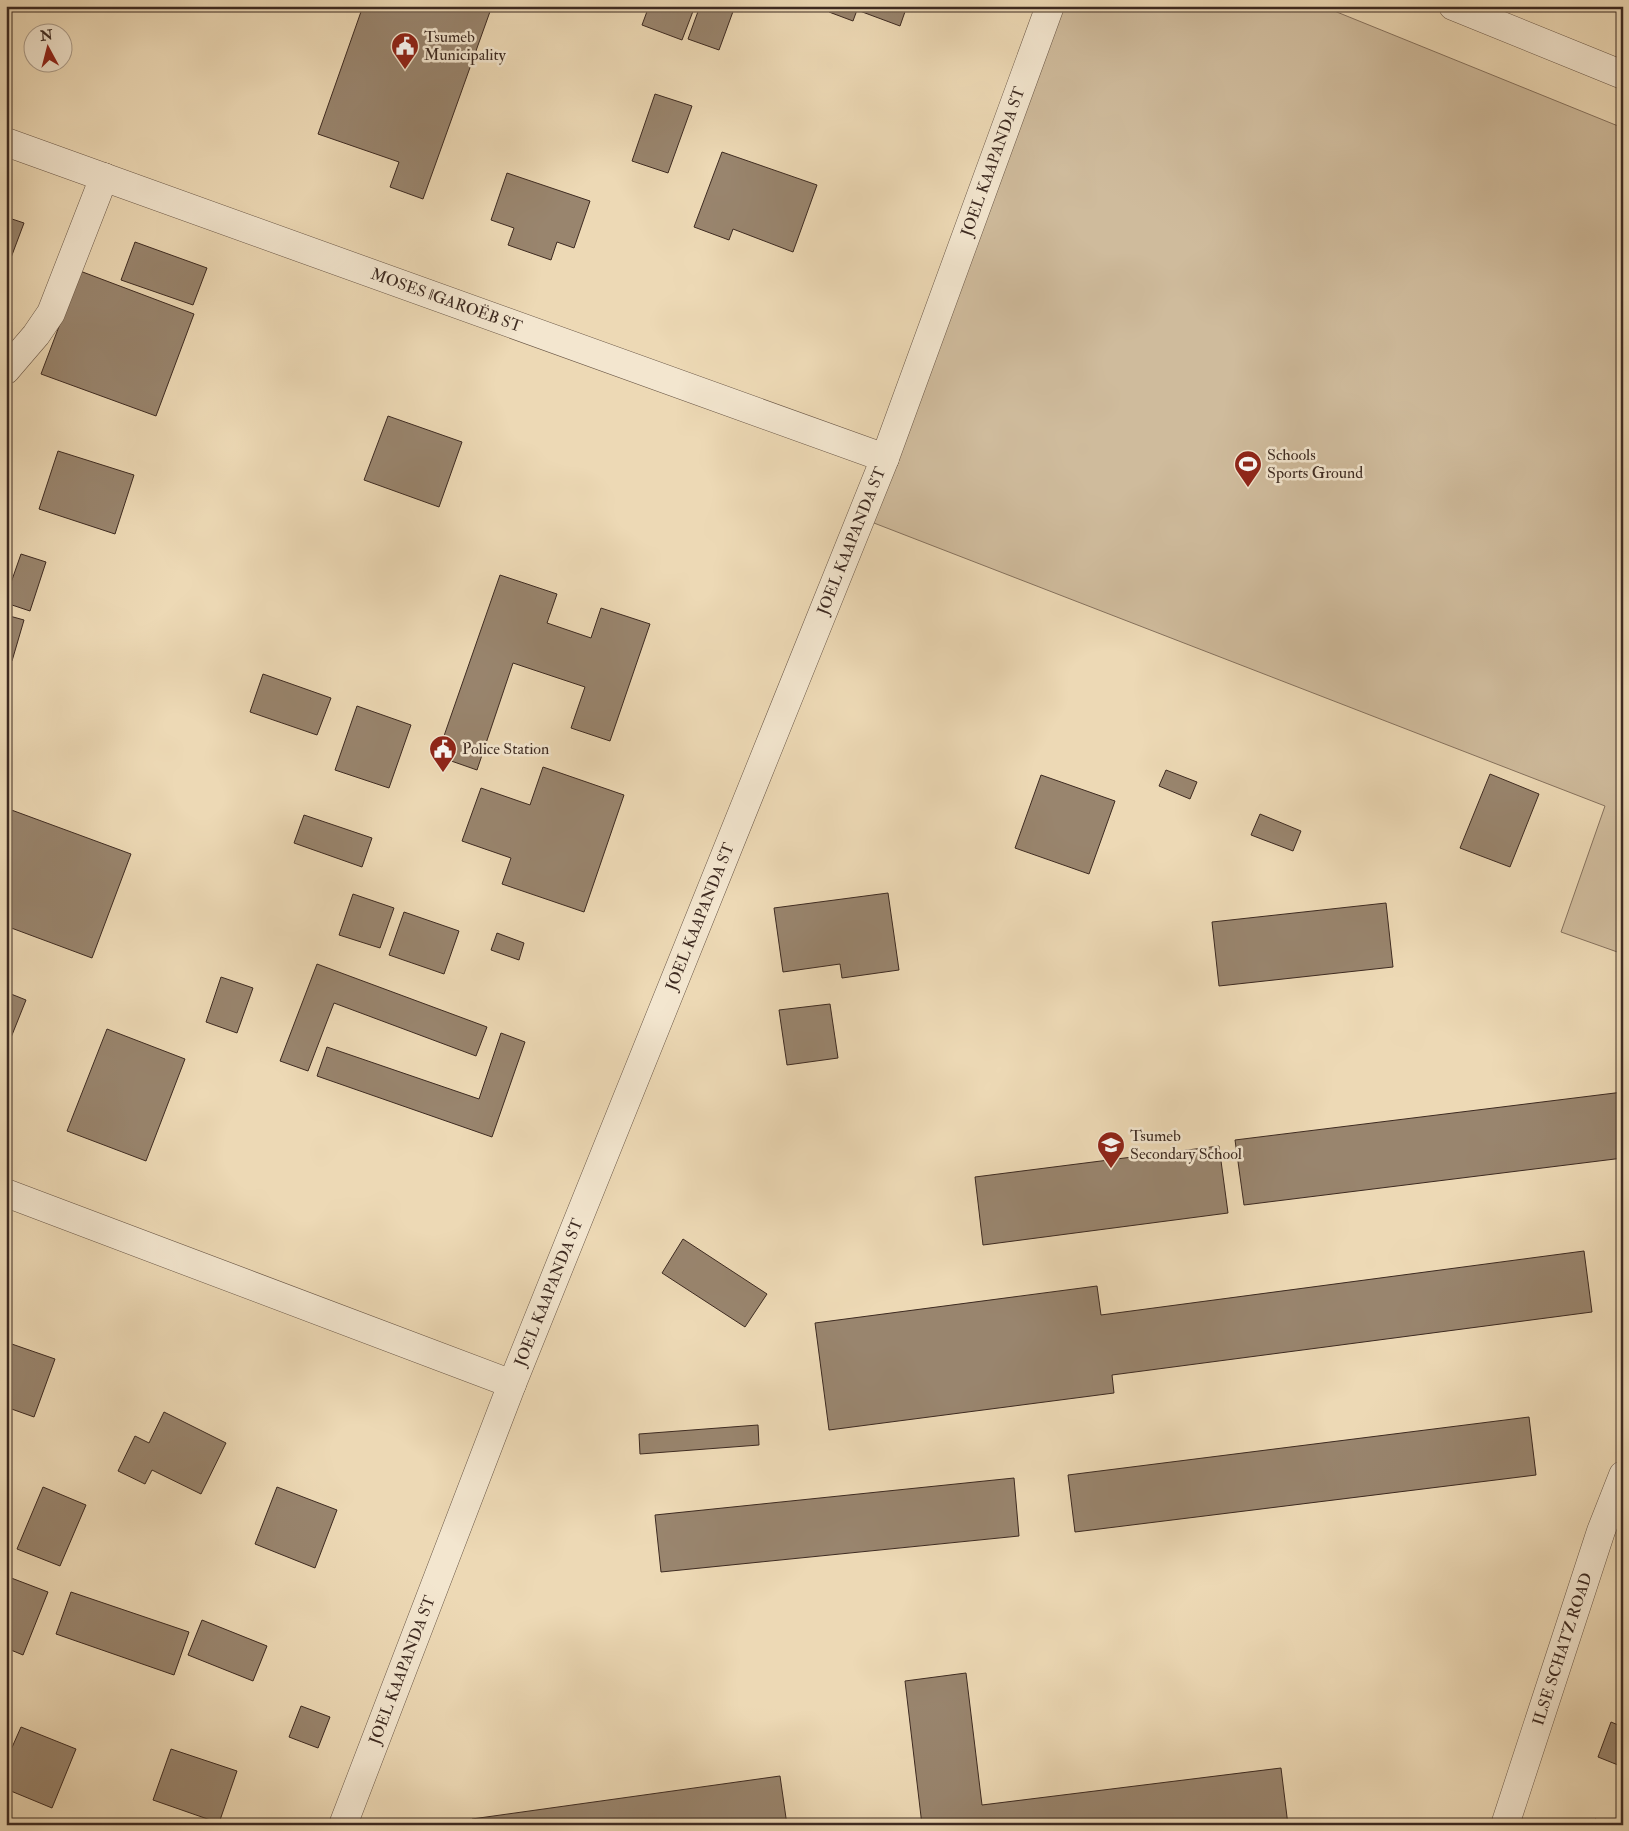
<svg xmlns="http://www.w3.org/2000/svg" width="1629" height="1831" font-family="'IM FELL Double Pica',serif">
	<rect width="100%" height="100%" fill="#edd9b5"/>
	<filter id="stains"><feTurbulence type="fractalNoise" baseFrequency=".004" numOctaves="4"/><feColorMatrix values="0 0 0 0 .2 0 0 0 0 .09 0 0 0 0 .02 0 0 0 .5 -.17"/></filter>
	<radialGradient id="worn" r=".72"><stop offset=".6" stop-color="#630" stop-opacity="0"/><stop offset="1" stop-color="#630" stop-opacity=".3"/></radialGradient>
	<polygon fill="#cfbb9c" stroke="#86725e" points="1050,6 1322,6 1623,128 1623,954 1561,932 1605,806 861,518"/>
	<g fill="#99856e" stroke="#3d2a21">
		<polygon points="363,6 492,6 423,199 390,187 399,162 318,134"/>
		<polygon points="649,6 695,6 682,40 642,25"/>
		<polygon points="700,6 735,6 719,50 688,39"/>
		<polygon points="831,6 907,6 900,26 857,10 853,21 829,12"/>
		<polygon points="655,94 692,106 668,173 632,161"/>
		<polygon points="722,152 817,185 793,252 733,229 729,240 694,227"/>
		<polygon points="507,173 590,201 574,248 557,242 551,260 508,245 514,228 491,220"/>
		<polygon points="6,217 24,223 6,271"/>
		<polygon points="135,242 207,268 193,305 121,280"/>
		<polygon points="80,271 194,314 156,416 41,374"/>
		<polygon points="388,416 462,442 439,507 364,480"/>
		<polygon points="58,451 134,475 115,534 39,509"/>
		<polygon points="21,554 46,562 30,611 6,603 6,597"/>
		<polygon points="500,575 557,594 547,623 591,638 601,608 650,624 610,741 571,728 585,687 513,663 477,770 437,756"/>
		<polygon points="6,615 24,620 12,661 6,659"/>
		<polygon points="263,674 331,698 317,735 250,712"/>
		<polygon points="357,706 411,725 389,788 335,770"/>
		<polygon points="543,767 624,795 584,912 502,884 511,858 462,841 481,788 530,805"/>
		<polygon points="1166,770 1197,782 1190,799 1159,786"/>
		<polygon points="1490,774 1539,794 1510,867 1460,848"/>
		<polygon points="1041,775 1115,801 1089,874 1015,848"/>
		<polygon points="6,808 131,854 92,958 6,926"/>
		<polygon points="1260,814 1301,831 1293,851 1251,835"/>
		<polygon points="304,815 372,838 362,867 294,843"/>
		<polygon points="888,893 899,970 842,978 840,964 783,972 774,908"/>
		<polygon points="353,894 394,908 380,948 339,935"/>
		<polygon points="1386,903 1393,967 1219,986 1212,922"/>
		<polygon points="404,912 459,931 444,974 389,955"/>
		<polygon points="497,933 524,943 519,960 491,950"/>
		<polygon points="317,964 487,1027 476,1056 334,1003 308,1071 280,1061"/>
		<polygon points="221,977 253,988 237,1033 206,1022"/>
		<polygon points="6,992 26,1000 6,1050"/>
		<polygon points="830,1004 838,1058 787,1065 779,1010"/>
		<polygon points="107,1029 185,1059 146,1161 67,1131"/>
		<polygon points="501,1033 525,1042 492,1137 317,1076 327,1047 479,1099"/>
		<polygon points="1623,1092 1623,1158 1244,1205 1235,1140"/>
		<polygon points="1219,1146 1228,1213 983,1245 975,1177"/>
		<polygon points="683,1239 767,1294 745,1327 662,1273"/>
		<polygon points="1584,1251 1592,1312 1112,1375 1114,1393 829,1430 815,1323 1097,1286 1101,1315"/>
		<polygon points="6,1342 55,1359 34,1417 6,1407"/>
		<polygon points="164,1412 226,1443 201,1494 152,1470 145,1484 118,1471 135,1436 149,1443"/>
		<polygon points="1529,1417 1536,1475 1075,1532 1068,1475"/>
		<polygon points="758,1425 759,1445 640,1454 639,1434"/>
		<polygon points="1014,1478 1019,1536 661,1572 655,1515"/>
		<polygon points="43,1487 86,1505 60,1566 17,1549"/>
		<polygon points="277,1487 337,1510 315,1568 255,1544"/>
		<polygon points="6,1576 48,1592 23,1655 6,1648"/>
		<polygon points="71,1592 189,1632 174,1675 56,1634"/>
		<polygon points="202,1620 267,1646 253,1681 188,1655"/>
		<polygon points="966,1673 982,1805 1281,1768 1288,1825 922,1825 905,1681"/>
		<polygon points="301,1706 330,1717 318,1748 289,1737"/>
		<polygon points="1611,1722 1623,1727 1623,1767 1598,1757"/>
		<polygon points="21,1727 76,1749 52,1808 6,1789 6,1761"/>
		<polygon points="171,1749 237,1771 219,1823 153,1800"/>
		<polygon points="780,1776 787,1825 473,1825 472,1819"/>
		<polygon points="1595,1819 1611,1825 1592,1825"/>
	</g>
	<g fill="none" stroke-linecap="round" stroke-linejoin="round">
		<g stroke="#695646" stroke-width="29">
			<g id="minor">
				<polyline points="1453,6 1623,75"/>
				<path id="s1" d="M6,142L885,458"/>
				<polyline points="6,370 36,335 51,313 104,177"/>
				<polyline points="6,1193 512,1384"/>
				<path id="s2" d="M343,1825L512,1384L885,458L1050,6"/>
				<path id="s3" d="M1505,1825L1601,1531L1623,1475"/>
			</g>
		</g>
		<use href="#minor" stroke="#f3e6cf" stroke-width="28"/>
	</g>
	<defs>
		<g id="civic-pin" transform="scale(1.4375)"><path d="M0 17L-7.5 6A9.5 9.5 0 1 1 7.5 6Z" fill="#8f2418" stroke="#f3e6cf"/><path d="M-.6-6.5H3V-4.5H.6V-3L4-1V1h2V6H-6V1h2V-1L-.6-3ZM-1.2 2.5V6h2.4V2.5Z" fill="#fff"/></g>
		<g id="stadium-pin" transform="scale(1.4375)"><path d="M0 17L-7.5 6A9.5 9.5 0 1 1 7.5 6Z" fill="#8f2418" stroke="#f3e6cf"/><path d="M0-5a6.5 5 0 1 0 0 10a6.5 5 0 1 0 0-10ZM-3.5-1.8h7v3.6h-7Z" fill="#fff"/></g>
		<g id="school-pin" transform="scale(1.4375)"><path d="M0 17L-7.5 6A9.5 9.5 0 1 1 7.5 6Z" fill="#8f2418" stroke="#f3e6cf"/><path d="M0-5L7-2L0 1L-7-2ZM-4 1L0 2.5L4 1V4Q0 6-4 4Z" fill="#fff"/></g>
	</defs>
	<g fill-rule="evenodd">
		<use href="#civic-pin" x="405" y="46"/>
		<use href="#stadium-pin" x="1248" y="464"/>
		<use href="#civic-pin" x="443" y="749"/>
		<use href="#school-pin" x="1111" y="1145"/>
	</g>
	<g text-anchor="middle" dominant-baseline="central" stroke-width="5" stroke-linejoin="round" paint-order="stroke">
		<g font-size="16" fill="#3d2a21" stroke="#f3e6cf" text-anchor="start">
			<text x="424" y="37">Tsumeb<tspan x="424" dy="18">Municipality</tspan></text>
			<text x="1267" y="455">Schools<tspan x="1267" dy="18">Sports Ground</tspan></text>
			<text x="462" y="749">Police Station</text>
			<text x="1130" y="1136">Tsumeb<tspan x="1130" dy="18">Secondary School</tspan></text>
		</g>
		<g font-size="16" fill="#3d2a21" stroke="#f3e6cf">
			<text stroke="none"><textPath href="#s2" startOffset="1786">JOEL KAAPANDA ST</textPath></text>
			<text stroke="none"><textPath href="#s1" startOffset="468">MOSES ǁGAROËB ST</textPath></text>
			<text stroke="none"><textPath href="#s2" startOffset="1381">JOEL KAAPANDA ST</textPath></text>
			<text stroke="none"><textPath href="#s2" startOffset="976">JOEL KAAPANDA ST</textPath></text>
			<text stroke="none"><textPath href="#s2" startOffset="571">JOEL KAAPANDA ST</textPath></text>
			<text stroke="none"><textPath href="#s3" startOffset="185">ILSE SCHATZ ROAD</textPath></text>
			<text stroke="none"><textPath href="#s2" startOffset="166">JOEL KAAPANDA ST</textPath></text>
		</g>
	</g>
	<rect width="1629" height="1831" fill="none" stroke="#edd9b5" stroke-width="25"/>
	<rect x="8" y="8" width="1614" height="1816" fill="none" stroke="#3d2a21" stroke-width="2.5"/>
	<rect x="12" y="12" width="1604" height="1806" fill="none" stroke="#3d2a21"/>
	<g transform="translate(48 48) rotate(353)"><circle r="24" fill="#f3e6cf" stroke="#aa9b89"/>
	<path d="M0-4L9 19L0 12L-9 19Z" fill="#8f2418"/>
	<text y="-8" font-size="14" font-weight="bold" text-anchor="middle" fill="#3d2a21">N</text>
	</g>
	<rect width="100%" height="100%" filter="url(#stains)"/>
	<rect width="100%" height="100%" fill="url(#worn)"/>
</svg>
